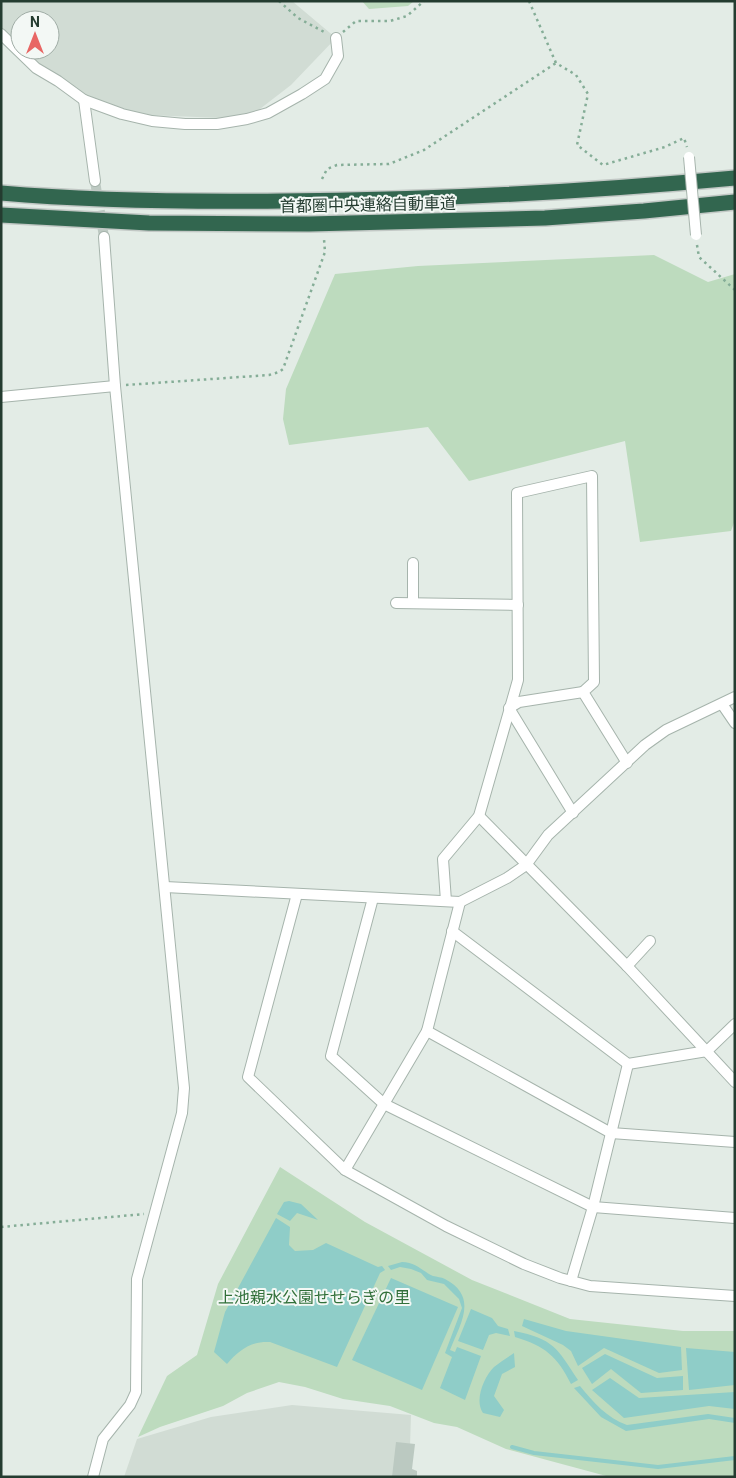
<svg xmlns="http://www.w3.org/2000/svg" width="736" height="1478" font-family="Roboto,'Noto Sans JP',sans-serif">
	<rect width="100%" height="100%" fill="#e3ece6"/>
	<g fill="#d1dcd4">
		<polygon points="1,1 292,1 336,38 291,85 247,119 122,114 58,81 22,50 50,50 50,20 20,20 20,48 1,32"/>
		<polygon points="292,1405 411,1415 409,1477 124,1477 137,1439 211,1417"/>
	</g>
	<g fill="#bddbbe">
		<polygon points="362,1 414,1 408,6 369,9"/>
		<polygon points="654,255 708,282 735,274 735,520 731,531 640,542 625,441 469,481 428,427 289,445 283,419 286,389 335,274 418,266"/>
		<polygon points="280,1167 365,1222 472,1280 570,1319 683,1331 735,1331 735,1477 610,1477 506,1449 457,1427 434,1423 390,1406 343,1399 305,1387 279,1382 247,1393 223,1406 160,1427 138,1437 167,1376 197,1355 218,1284"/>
	</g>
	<g fill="#8fcdc8">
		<polygon points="289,1201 301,1204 318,1220 297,1213 290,1221 277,1214 284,1202"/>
		<path d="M276,1218L290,1227L289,1245L295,1251L313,1250L326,1243L378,1267L382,1266L385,1270L380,1273L337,1367L270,1342C251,1341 239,1350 227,1364L214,1352L225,1312Z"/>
		<path d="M402,1262C416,1262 422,1271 433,1276C437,1277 441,1277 445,1279C479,1297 460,1324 450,1350L455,1352L457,1347L481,1356L465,1400L440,1388L452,1357L445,1353L462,1308L459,1299L444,1284L427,1280L421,1273L411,1269L400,1267L391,1270L388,1266Z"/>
		<polygon points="391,1278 458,1307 422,1390 352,1360"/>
		<polygon points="471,1309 492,1318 498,1326 508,1329 510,1336 496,1333 489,1335 483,1350 458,1341"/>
		<polygon points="524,1319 566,1331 681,1347 682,1370 659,1373 604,1348 578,1366 571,1351 563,1345 522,1326"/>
		<path d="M514,1331C554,1339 557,1348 578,1380L571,1384C557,1356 545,1346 515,1337Z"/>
		<polygon points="686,1348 735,1352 735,1385 689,1390"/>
		<path d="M514,1353L515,1367L502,1374L494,1396L504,1410L500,1417L483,1413C474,1400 484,1377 494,1367C500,1362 508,1357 514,1353Z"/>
		<polygon points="605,1354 657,1378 683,1376 683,1390 641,1393 611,1369 592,1384 582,1368"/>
		<polygon points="610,1378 639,1398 735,1392 735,1409 709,1406 624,1418 592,1390"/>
		<path d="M580,1386C593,1402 607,1418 627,1425L708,1414L735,1418V1423L709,1419L626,1431L601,1417L574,1388Z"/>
	</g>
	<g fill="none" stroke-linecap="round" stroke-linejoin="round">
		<polyline stroke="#8fcdc8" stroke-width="4" points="512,1447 534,1453 658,1467 735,1458"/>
	</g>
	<polygon fill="#bbc9c1" points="396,1442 415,1444 412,1469 417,1471 417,1477 392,1477"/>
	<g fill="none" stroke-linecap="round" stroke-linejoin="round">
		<polyline stroke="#bdc9c2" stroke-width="10" stroke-dasharray="10 5" stroke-linecap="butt" points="95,181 104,237"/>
		<g stroke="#a6b4ac" stroke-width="12">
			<g id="street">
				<polyline points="1,34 36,68 58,81 84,100 122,114 152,121 185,124 217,124 247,119 268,113 302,94 325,79 338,56 336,38"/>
				<polyline points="84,100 95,181"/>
				<polyline points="1,397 115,386"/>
				<polyline points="413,563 413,603"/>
				<polyline points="396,603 518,605"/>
				<polyline points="722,704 735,723"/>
				<polyline points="573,813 509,708 519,702 583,692"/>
				<polyline points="479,816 627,966 735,1082"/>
				<polyline points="165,887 460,902 507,878 526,865 548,835 645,745 666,730 735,697"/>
				<polyline points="297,894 248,1077 345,1170"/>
				<polyline points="373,898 331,1056 384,1104 593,1207 735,1218"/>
				<polyline points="446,901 443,859 479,816 518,680 517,493 592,476 594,682 583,692 627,763"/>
				<polyline points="460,902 427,1031 345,1170 446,1226 524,1264 560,1278 590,1286 735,1296"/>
				<polyline points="452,931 628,1064 707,1051 735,1024"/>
				<polyline points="627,966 650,941"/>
				<polyline points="427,1031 611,1133 735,1142"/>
				<polyline points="571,1281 593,1207 628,1064"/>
				<polyline points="93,1477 103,1439 130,1405 136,1392 137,1279 182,1113 184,1088 115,386 104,237"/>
			</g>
		</g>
		<g stroke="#c2c8c5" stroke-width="18">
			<g id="highway">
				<path d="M1,193C94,201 188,202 281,201C433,200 584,192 735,178"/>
				<polyline points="1,215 149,223 309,224 545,218 644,211 735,202"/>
			</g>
		</g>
		<g stroke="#85ad97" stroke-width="2.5" stroke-dasharray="2.5 4" stroke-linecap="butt">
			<polyline points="279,1 298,18 326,33"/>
			<polyline points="529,1 556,63 576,75 588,94 577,145 603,165 665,147 684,138 687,147"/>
			<polyline points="343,32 356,21 390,21 407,16 424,1"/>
			<polyline points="322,179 327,169 337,165 389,164 424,150 556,63"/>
			<polyline points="697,245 699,257 735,290"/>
			<polyline points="126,385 269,375 279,372 283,369 325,252 324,239"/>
			<polyline points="1,1227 144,1214"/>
		</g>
		<use href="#street" stroke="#fff" stroke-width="10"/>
		<use href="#highway" stroke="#32664f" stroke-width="15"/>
		<g stroke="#a6b4ac" stroke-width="12" stroke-linecap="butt">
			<polyline id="street-bridge" points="689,157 696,235"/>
		</g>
		<use href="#street-bridge" stroke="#fff" stroke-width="10"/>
	</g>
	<g text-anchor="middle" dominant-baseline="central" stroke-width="4" stroke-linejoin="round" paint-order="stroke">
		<g font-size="16" fill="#243c30" stroke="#f3f8f5">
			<text transform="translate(368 205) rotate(-1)">首都圏中央連絡自動車道</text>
		</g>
		<g font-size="16" fill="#31703a" stroke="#f3f8f5">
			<text x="314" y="1297">上池親水公園せせらぎの里</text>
		</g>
	</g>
	<rect width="736" height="1478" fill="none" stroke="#243c30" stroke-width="5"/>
	<g transform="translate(35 35)"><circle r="24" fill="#f3f8f5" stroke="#a0ada6"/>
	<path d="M0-4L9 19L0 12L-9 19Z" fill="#e86664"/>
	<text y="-8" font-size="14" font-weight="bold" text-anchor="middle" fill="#243c30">N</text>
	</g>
</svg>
